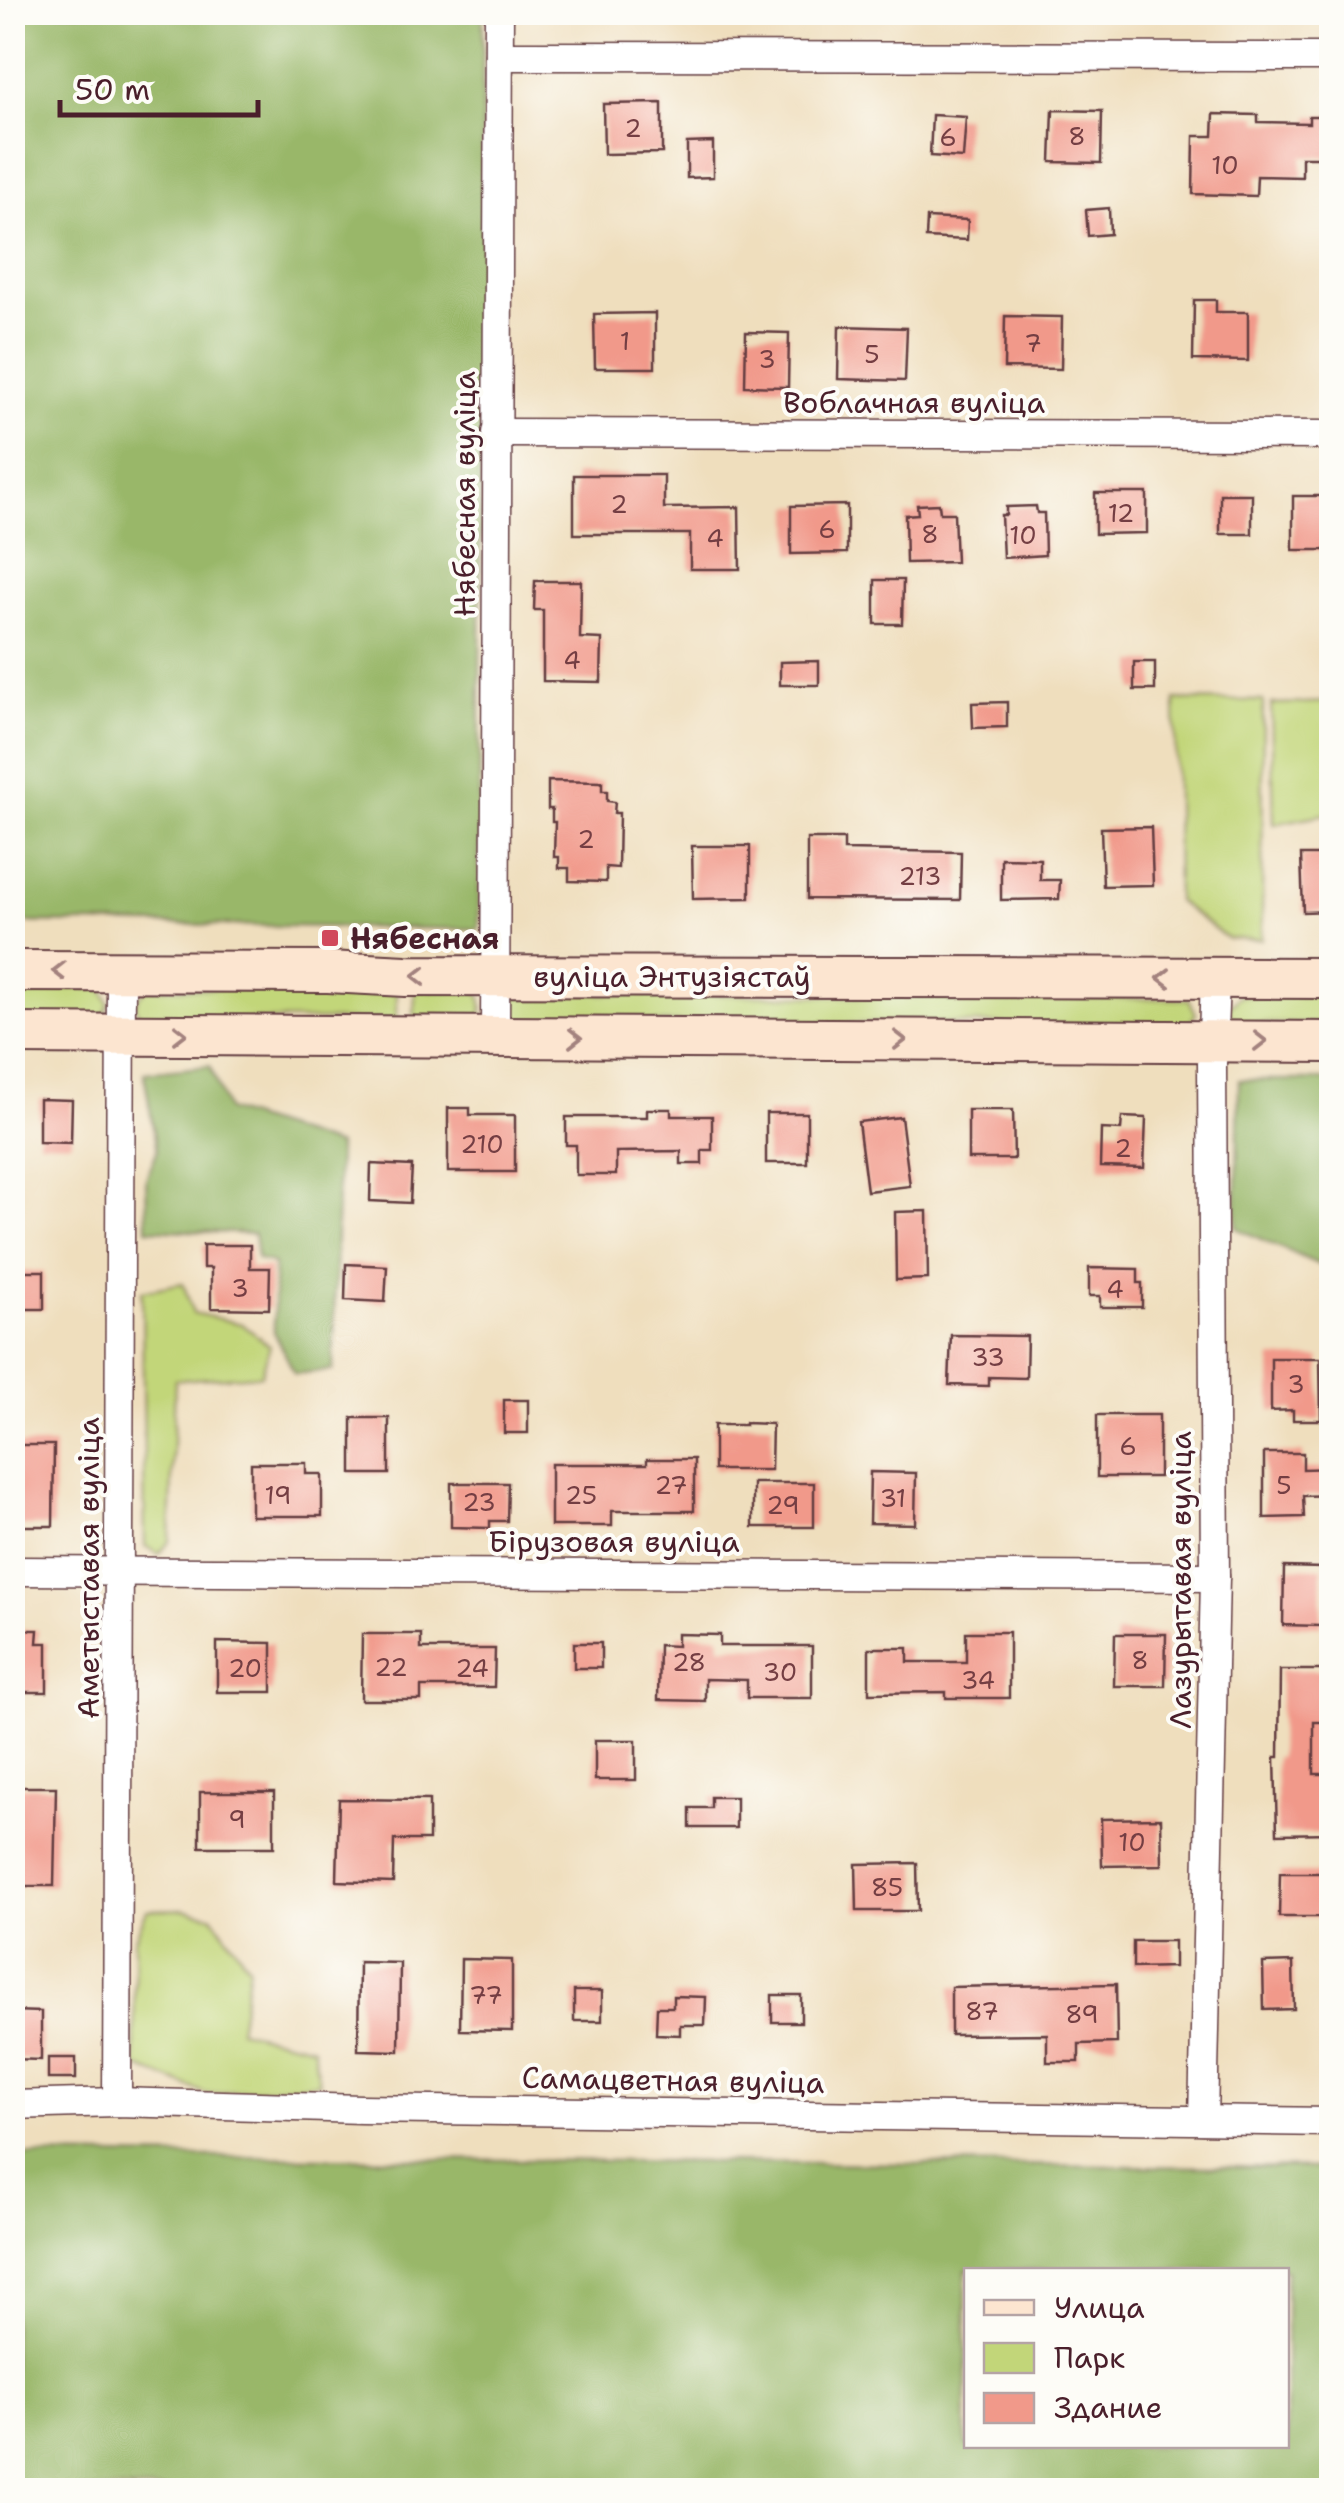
<svg xmlns="http://www.w3.org/2000/svg" width="1344" height="2503" font-family="'Shantell Sans',sans-serif">
	<rect width="100%" height="100%" fill="#fdfcf7"/>
	<filter id="ink" filterUnits="userSpaceOnUse"><feTurbulence type="fractalNoise" baseFrequency=".01" numOctaves="2"/><feDisplacementMap in="SourceGraphic" scale="20" xChannelSelector="R" yChannelSelector="G"/><feConvolveMatrix kernelMatrix="1 2 1 2 8 2 1 2 1" color-interpolation-filters="sRGB"/></filter>
	<filter id="wash" filterUnits="userSpaceOnUse"><feTurbulence type="fractalNoise" baseFrequency=".0048" numOctaves="4" result="noise"/><feDisplacementMap in="SourceGraphic" scale="40" xChannelSelector="R" yChannelSelector="G"/><feGaussianBlur stdDeviation="2.25" result="paint"/><feColorMatrix in="noise" values="0 0 0 0 0 0 0 0 0 0 0 0 0 0 0 0 0 1.4 0 .05"/><feComposite in="paint" operator="in"/></filter>
	<g filter="url(#wash)">
		<rect width="100%" height="100%" fill="#efdebd"/>
		<g fill="#c2d679" stroke="#867a52" stroke-width="2.5">
			<polygon points="1175,700 1263,701 1262,939 1228,939 1177,901"/>
			<polygon points="1331,702 1331,813 1274,824 1271,704"/>
			<polygon points="13,988 102,988 109,1004 101,1021 13,1020"/>
			<polygon points="149,988 397,989 397,1020 149,1020 138,1014 135,1006 139,996"/>
			<path d="M415,989L477,990C484,1001 484,1012 478,1023L414,1022Z"/>
			<polygon points="516,993 1189,999 1196,1014 1187,1025 517,1022 509,1015 510,1000"/>
			<polygon points="1240,995 1331,996 1331,1025 1239,1023 1226,1010"/>
			<polygon points="183,1283 193,1313 242,1324 270,1346 261,1375 175,1380 170,1541 159,1554 145,1546 142,1291"/>
			<polygon points="183,1909 212,1915 249,1967 239,2030 313,2047 319,2083 207,2094 135,2066 134,1941 147,1910"/>
		</g>
		<g fill="#99b769" stroke="#726b4a" stroke-width="2.5" fill-rule="evenodd">
			<polygon points="13,12 483,13 479,929 13,922"/>
			<polygon points="210,1066 227,1110 338,1146 333,1370 295,1374 274,1332 274,1264 257,1259 254,1234 147,1229 146,1179 157,1151 144,1073"/>
			<polygon points="1239,1080 1331,1080 1331,1270 1236,1228"/>
			<path d="M12,2155L1331,2168V2490H13ZM966,2270H1286V2446H966Z"/>
		</g>
		<g id="blocks">
			<g fill="#f1998a">
				<polygon points="662,103 662,153 604,154 603,104"/>
				<polygon points="1053,110 1102,111 1101,163 1051,162"/>
				<polygon points="1214,114 1258,115 1258,122 1309,123 1309,116 1332,116 1332,157 1302,157 1302,177 1257,176 1256,196 1193,194 1194,136 1213,136"/>
				<polygon points="932,115 966,117 963,158 930,156"/>
				<polygon points="713,142 713,177 687,178 687,143"/>
				<polygon points="1109,208 1110,234 1088,236 1086,210"/>
				<polygon points="927,218 968,220 967,240 926,238"/>
				<polygon points="1194,300 1216,300 1216,312 1248,312 1248,361 1193,360"/>
				<polygon points="655,313 655,368 595,368 594,314"/>
				<polygon points="1005,316 1062,317 1061,369 1004,368"/>
				<polygon points="839,326 907,328 905,381 838,379"/>
				<polygon points="746,332 789,333 788,387 745,386"/>
				<polygon points="574,475 664,475 664,508 739,507 740,569 690,569 690,534 574,534"/>
				<polygon points="1095,493 1147,493 1147,533 1095,534"/>
				<rect x="1220" y="494" width="32" height="40"/>
				<rect x="1293" y="496" width="39" height="54"/>
				<polygon points="939,504 940,513 954,513 956,562 906,563 905,515 918,514 917,505"/>
				<polygon points="847,505 847,553 791,554 791,506"/>
				<polygon points="1036,506 1037,513 1044,513 1045,555 1003,558 1001,515 1006,515 1006,507"/>
				<polygon points="875,580 903,580 902,624 875,624"/>
				<polygon points="535,581 581,581 580,638 602,639 601,682 543,681 543,610 534,610"/>
				<polygon points="819,661 819,685 780,685 780,662"/>
				<rect x="1134" y="662" width="21" height="28"/>
				<polygon points="1007,702 1007,727 973,728 972,703"/>
				<polygon points="548,781 602,782 602,791 607,791 607,801 615,802 614,813 619,813 618,868 606,867 606,882 569,881 569,868 559,868 559,857 554,857 555,822 552,822 552,809 548,809"/>
				<polygon points="1151,827 1153,885 1103,886 1101,828"/>
				<polygon points="807,839 844,839 844,850 961,852 960,900 807,899"/>
				<polygon points="692,846 750,846 750,898 693,899"/>
				<polygon points="1301,855 1332,855 1332,911 1303,912"/>
				<polygon points="1001,858 1040,859 1040,880 1060,880 1059,899 1001,900"/>
				<polygon points="39,1099 72,1100 71,1143 39,1142"/>
				<polygon points="448,1108 470,1108 470,1115 515,1115 515,1172 448,1172"/>
				<polygon points="647,1109 671,1109 671,1116 712,1116 712,1150 702,1150 702,1164 681,1164 681,1151 616,1152 616,1175 576,1175 576,1145 566,1145 566,1117 647,1117"/>
				<polygon points="968,1110 1013,1110 1014,1159 968,1159"/>
				<rect x="766" y="1113" width="41" height="50"/>
				<polygon points="901,1117 910,1186 867,1191 858,1122"/>
				<polygon points="1122,1117 1146,1118 1144,1168 1100,1167 1101,1129 1121,1130"/>
				<polygon points="371,1164 412,1166 410,1203 370,1201"/>
				<polygon points="927,1211 928,1279 896,1280 895,1212"/>
				<polygon points="203,1245 250,1245 250,1268 270,1268 269,1309 211,1308 211,1268 203,1268"/>
				<polygon points="346,1264 387,1266 385,1302 345,1300"/>
				<polygon points="1089,1268 1138,1269 1138,1283 1142,1283 1142,1307 1100,1307 1100,1296 1089,1296"/>
				<rect x="12" y="1271" width="32" height="38"/>
				<polygon points="951,1335 1027,1336 1026,1378 989,1377 989,1386 949,1385"/>
				<polygon points="1271,1358 1320,1358 1321,1420 1293,1420 1293,1410 1271,1411"/>
				<rect x="504" y="1400" width="24" height="33"/>
				<rect x="1097" y="1415" width="62" height="62"/>
				<rect x="352" y="1418" width="37" height="56"/>
				<polygon points="745,1423 772,1424 771,1470 714,1470 714,1425 745,1425"/>
				<polygon points="12,1445 54,1445 53,1526 12,1526"/>
				<polygon points="1264,1453 1303,1453 1303,1469 1332,1468 1332,1495 1303,1496 1304,1517 1264,1518"/>
				<polygon points="647,1459 694,1459 694,1511 612,1511 612,1526 551,1526 551,1464 647,1464"/>
				<polygon points="251,1463 306,1463 306,1474 322,1474 322,1516 251,1516"/>
				<polygon points="870,1472 916,1473 915,1524 869,1523"/>
				<polygon points="451,1483 508,1483 507,1521 490,1521 490,1528 451,1527"/>
				<rect x="753" y="1483" width="61" height="44"/>
				<polygon points="1284,1567 1322,1568 1321,1626 1283,1625"/>
				<polygon points="12,1630 38,1630 37,1643 47,1643 47,1692 12,1692"/>
				<polygon points="966,1632 1009,1632 1009,1698 946,1698 946,1692 869,1693 869,1648 908,1648 908,1662 966,1662"/>
				<polygon points="362,1634 421,1634 421,1649 495,1649 494,1687 421,1687 421,1700 361,1700"/>
				<polygon points="677,1634 720,1635 720,1646 812,1646 812,1698 747,1698 747,1680 705,1679 705,1701 658,1700 659,1645 677,1646"/>
				<polygon points="1115,1634 1166,1634 1165,1686 1114,1686"/>
				<polygon points="217,1642 272,1643 272,1692 217,1692"/>
				<rect x="574" y="1643" width="27" height="25"/>
				<polygon points="1280,1670 1324,1670 1324,1722 1314,1722 1314,1774 1331,1774 1332,1833 1277,1834 1275,1757 1279,1757"/>
				<rect x="595" y="1740" width="41" height="40"/>
				<polygon points="12,1787 56,1787 54,1886 12,1886"/>
				<rect x="200" y="1792" width="74" height="55"/>
				<polygon points="711,1797 736,1797 736,1828 690,1828 690,1808 711,1808"/>
				<polygon points="339,1799 429,1800 429,1840 394,1840 393,1883 337,1881"/>
				<polygon points="1161,1818 1162,1865 1102,1866 1101,1819"/>
				<polygon points="917,1863 918,1911 857,1911 856,1864"/>
				<polygon points="1280,1873 1322,1873 1322,1917 1279,1917"/>
				<polygon points="1133,1941 1174,1941 1174,1967 1133,1968"/>
				<polygon points="461,1959 512,1960 512,2031 460,2030"/>
				<polygon points="359,1962 400,1963 399,2051 358,2050"/>
				<polygon points="1293,1962 1294,2009 1264,2010 1263,1963"/>
				<polygon points="1116,1984 1117,2043 1079,2044 1079,2062 1047,2062 1047,2034 951,2035 951,1987"/>
				<rect x="574" y="1991" width="28" height="30"/>
				<rect x="772" y="1995" width="29" height="27"/>
				<polygon points="673,1996 706,1997 705,2025 680,2025 680,2035 656,2034 657,2007 673,2007"/>
				<polygon points="12,2011 41,2012 41,2060 12,2059"/>
				<rect x="48" y="2058" width="28" height="21"/>
			</g>
		</g>
	</g>
	<g filter="url(#ink)">
		<use href="#blocks" fill-opacity="0" stroke="#633c41" stroke-width="2.5"/>
		<g fill="none" stroke-linecap="round" stroke-linejoin="round">
			<g stroke="#633c41" stroke-width="31">
				<g id="street">
					<polyline points="499,56 1332,57"/>
					<polyline points="496,433 1332,435"/>
					<polyline points="495,1038 499,12"/>
					<polyline points="12,1571 1215,1577"/>
					<polyline points="117,2102 121,972"/>
					<polyline points="12,2105 117,2102 361,2109 1332,2122"/>
					<polyline points="1203,2120 1215,1577 1212,1064 1215,978"/>
				</g>
			</g>
			<g stroke="#633c41" stroke-width="44">
				<g id="secondary">
					<polyline points="12,971 328,972 406,976 1332,978"/>
					<polyline points="12,1034 1332,1042"/>
				</g>
			</g>
			<use href="#street" stroke="#fff" stroke-width="28"/>
			<use href="#secondary" stroke="#fce5d0" stroke-width="40"/>
		</g>
		<defs><path id="oneway-chevron" d="M-2-3.5L2.5 0L-2 3.5" fill="none" stroke-width="1.6" stroke-linecap="round" stroke-linejoin="round" transform="scale(2.5)"/></defs>
		<g stroke="#a3827e">
			<use href="#oneway-chevron" transform="translate(59 971) rotate(-180)"/>
			<use href="#oneway-chevron" transform="translate(419 976) rotate(-180)"/>
			<use href="#oneway-chevron" transform="translate(1164 978) rotate(-180)"/>
			<use href="#oneway-chevron" transform="translate(180 1034)"/>
			<use href="#oneway-chevron" transform="translate(575 1038)"/>
			<use href="#oneway-chevron" transform="translate(900 1040)"/>
			<use href="#oneway-chevron" transform="translate(1260 1041)"/>
		</g>
	</g>
	<rect fill="#d1495b" stroke="#fdfcf7" stroke-width="4" x="320" y="928" width="20" height="20" rx="5"/>
	<g text-anchor="middle" dominant-baseline="central" stroke-width="8" stroke-linejoin="round" paint-order="stroke">
		<g font-size="25" fill="#743e43">
			<text x="633" y="128">2</text>
			<text x="1077" y="136">8</text>
			<text x="948" y="137">6</text>
			<text x="1225" y="165">10</text>
			<text x="625" y="341">1</text>
			<text x="1033" y="343">7</text>
			<text x="872" y="354">5</text>
			<text x="767" y="359">3</text>
			<text x="619" y="504">2</text>
			<text x="1121" y="513">12</text>
			<text x="827" y="529">6</text>
			<text x="930" y="534">8</text>
			<text x="1023" y="535">10</text>
			<text x="715" y="538">4</text>
			<text x="572" y="660">4</text>
			<text x="586" y="839">2</text>
			<text x="920" y="876">213</text>
			<text x="482" y="1144">210</text>
			<text x="1123" y="1148">2</text>
			<text x="240" y="1288">3</text>
			<text x="1115" y="1289">4</text>
			<text x="988" y="1357">33</text>
			<text x="1296" y="1384">3</text>
			<text x="1128" y="1446">6</text>
			<text x="671" y="1485">27</text>
			<text x="1284" y="1485">5</text>
			<text x="278" y="1495">19</text>
			<text x="581" y="1495">25</text>
			<text x="893" y="1498">31</text>
			<text x="479" y="1502">23</text>
			<text x="783" y="1505">29</text>
			<text x="1140" y="1660">8</text>
			<text x="689" y="1662">28</text>
			<text x="391" y="1667">22</text>
			<text x="245" y="1668">20</text>
			<text x="472" y="1668">24</text>
			<text x="780" y="1672">30</text>
			<text x="978" y="1680">34</text>
			<text x="237" y="1819">9</text>
			<text x="1132" y="1842">10</text>
			<text x="887" y="1887">85</text>
			<text x="486" y="1995">77</text>
			<text x="982" y="2011">87</text>
			<text x="1082" y="2014">89</text>
		</g>
		<g font-size="30" fill="#4a1f2b" stroke="#fdfcf7">
			<text x="914" y="402">Воблачная вуліца</text>
			<text transform="translate(464 494) rotate(-90)">Нябесная вуліца</text>
			<text x="672" y="976">вуліца Энтузіястаў</text>
			<text x="614" y="1541">Бірузовая вуліца</text>
			<text transform="translate(88 1568) rotate(-90)">Аметыставая вуліца</text>
			<text transform="translate(1180 1580) rotate(-90)">Лазурытавая вуліца</text>
			<text transform="translate(673 2080) rotate(1)">Самацветная вуліца</text>
		</g>
		<g font-size="30" font-weight="bold" fill="#4a1f2b" stroke="#fdfcf7" text-anchor="start">
			<text x="350" y="938">Нябесная</text>
		</g>
	</g>
	<rect width="1344" height="2503" fill="none" stroke="#fdfcf7" stroke-width="50"/>
	<rect x="964" y="2268" width="325" height="180" fill="#fdfcf7" stroke="#b5a4a5" stroke-width="2.5"/>
	<rect x="984" y="2300" width="50" height="15" fill="#fce5d0" stroke="#b5a4a5" stroke-width="2.5"/>
	<text x="1054" y="2318" font-size="30" fill="#4a1f2b">Улица</text>
	<rect x="984" y="2343" width="50" height="30" fill="#c2d679" stroke="#b5a4a5" stroke-width="2.5"/>
	<text x="1054" y="2368" font-size="30" fill="#4a1f2b">Парк</text>
	<rect x="984" y="2393" width="50" height="30" fill="#f1998a" stroke="#b5a4a5" stroke-width="2.5"/>
	<text x="1054" y="2418" font-size="30" fill="#4a1f2b">Здание</text>
	<path d="M60 100v15h198v-15" fill="none" stroke="#4a1f2b" stroke-width="5"/>
	<text x="75" y="100" font-size="30" fill="#4a1f2b" stroke="#fdfcf7" stroke-width="8" paint-order="stroke">50 m</text>
</svg>
